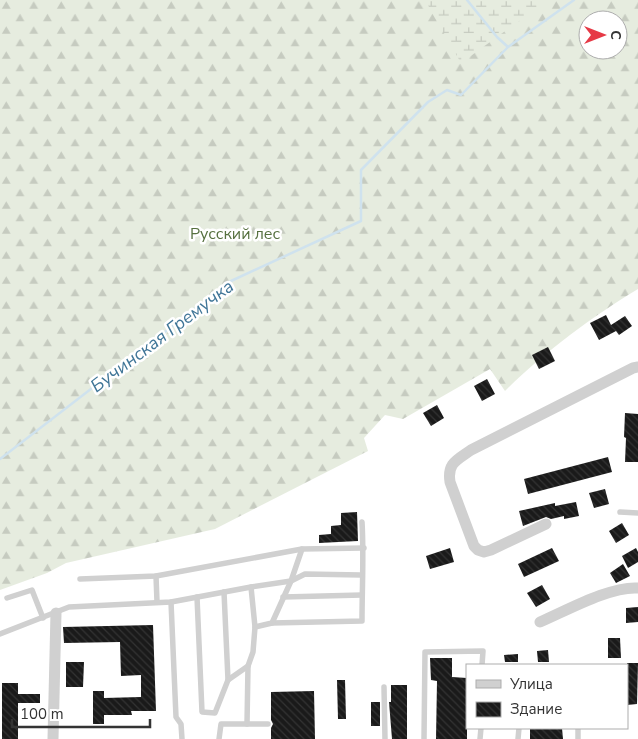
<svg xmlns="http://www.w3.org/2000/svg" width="638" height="739" font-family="'Nunito Sans',sans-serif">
	<defs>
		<pattern id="forest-firs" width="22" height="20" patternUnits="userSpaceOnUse" patternTransform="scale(1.25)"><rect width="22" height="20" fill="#e6ecdf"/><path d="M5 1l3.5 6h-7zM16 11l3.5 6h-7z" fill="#c6cbc0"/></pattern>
		<pattern id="wetland-marsh" width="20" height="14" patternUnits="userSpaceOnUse" patternTransform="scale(1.25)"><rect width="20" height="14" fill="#e6ecdf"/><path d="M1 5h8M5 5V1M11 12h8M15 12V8" fill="none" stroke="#c6cbc0"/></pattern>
		<pattern id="building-back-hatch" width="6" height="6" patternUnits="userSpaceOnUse" patternTransform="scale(1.25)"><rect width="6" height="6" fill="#1a1a1a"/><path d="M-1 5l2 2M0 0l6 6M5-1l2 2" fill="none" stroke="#333"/></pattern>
	</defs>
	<rect width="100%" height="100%" fill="#fff"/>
	<path fill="url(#forest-firs)" fill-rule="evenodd" d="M0,0H638V289C593,316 542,354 505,391L490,369L403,419L385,415L364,438L368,451L215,529L66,563L47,573L0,590ZM588,20H618V50H588Z"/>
	<polygon fill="url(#wetland-marsh)" points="425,0 541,0 544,3 461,63"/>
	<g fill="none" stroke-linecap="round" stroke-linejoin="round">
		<g stroke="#cfe2ee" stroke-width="2.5">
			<polyline points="467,0 497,37 508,47"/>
			<polyline points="0,459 231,281 361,221 361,170 428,102 447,90 461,95 508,47 574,0"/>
		</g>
	</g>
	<g fill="url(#building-back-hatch)">
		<polygon points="606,315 611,325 625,316 632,326 619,335 616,331 599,340 590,323"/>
		<polygon points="548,347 555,361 539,369 532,355"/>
		<polygon points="487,379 495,394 482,401 474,386"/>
		<polygon points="437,405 444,418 431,426 423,413"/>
		<polygon points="625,413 638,414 638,462 625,462 626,438 624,437"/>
		<polygon points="608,457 612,472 528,494 524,479"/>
		<polygon points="605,489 609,504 594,508 589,493"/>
		<polygon points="576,502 579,516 564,519 564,516 551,519 546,517 523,526 519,511 555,503 555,506"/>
		<polygon points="357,512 358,541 319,543 319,535 331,534 331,526 341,525 341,513"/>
		<polygon points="622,523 629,535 616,543 609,531"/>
		<polygon points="450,548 454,562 430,569 426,556"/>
		<polygon points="552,548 559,561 524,577 518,564"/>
		<polygon points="636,548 638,552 638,562 628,568 622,556"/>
		<polygon points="623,564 630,576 616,583 610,573"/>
		<polygon points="542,585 550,599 536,607 527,593"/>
		<polygon points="638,607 638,622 626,623 626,608"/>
		<polygon points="153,625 156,711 131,711 132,715 104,715 104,724 93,724 93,691 104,691 104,698 141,697 141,675 121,676 120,642 64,643 63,627"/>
		<polygon points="608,638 620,638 621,658 608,658"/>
		<polygon points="548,650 549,662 538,662 537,651"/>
		<polygon points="518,654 518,662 505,662 504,655"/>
		<polygon points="430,658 452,658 452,677 467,678 467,739 436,739 437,681 431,680"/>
		<polygon points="66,662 84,662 83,687 66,687"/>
		<polygon points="627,663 638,663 637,704 627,705"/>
		<polygon points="337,680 345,680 346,719 338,719"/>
		<polygon points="2,683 18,683 18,694 40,694 40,703 18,703 18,739 2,739"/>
		<polygon points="391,685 407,685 407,739 392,739 389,702 391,702"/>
		<polygon points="314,691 315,739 271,739 271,728 273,724 271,720 271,692"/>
		<rect x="371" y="702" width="9" height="24"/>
		<polygon points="530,728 562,728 563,739 530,739"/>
	</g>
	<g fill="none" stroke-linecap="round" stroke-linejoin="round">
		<g stroke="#d0d0d0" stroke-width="5.5">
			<polyline points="620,512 638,513"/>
			<polyline points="156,576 157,602"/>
			<polyline points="80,579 156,576 302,549 364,548"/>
			<polyline points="224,592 228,680"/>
			<polyline points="197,597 202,712 215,713 228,680 248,666"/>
			<polyline points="283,597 362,595"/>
			<polyline points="7,598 32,590 43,618"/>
			<polyline points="171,602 176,717 181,724 182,739"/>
			<path d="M272,623L362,621C362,588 364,555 362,522"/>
			<polyline points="255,627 272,623 291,581 302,549"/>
			<polyline points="0,634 69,607 171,602 251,587 291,581 305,574 361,575"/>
			<polyline points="384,687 385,739"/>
			<polyline points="247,724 248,666 253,652 255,627 251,587"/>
			<polyline points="219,739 221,724 268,724"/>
			<polyline points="424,739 425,652 483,651 482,665"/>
			<polyline points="480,739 481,728"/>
			<polyline points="518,739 519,728"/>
			<polyline points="578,739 578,728"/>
		</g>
		<g stroke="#d0d0d0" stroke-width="11">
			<path d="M546,524L491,550L484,552L478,550L474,546L450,482C447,463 457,460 471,450L633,368L638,367"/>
			<path d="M540,622C566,611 610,586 638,588"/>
			<polyline points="53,739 56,613"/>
		</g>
	</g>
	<g text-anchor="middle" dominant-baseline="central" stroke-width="5" stroke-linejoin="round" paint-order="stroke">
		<g font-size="16" fill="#56703f" stroke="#fff">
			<text x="235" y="234">Русский лес</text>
		</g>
		<g font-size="18" font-style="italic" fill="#3f7597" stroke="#fff">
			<text transform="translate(162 336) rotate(-37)">Бучинская Гремучка</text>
		</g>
	</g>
	<rect x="466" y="664" width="162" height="65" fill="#ffffff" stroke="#adadad"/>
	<rect x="476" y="680" width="25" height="8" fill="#d0d0d0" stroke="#adadad"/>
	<text x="510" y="689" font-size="15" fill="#333333">Улица</text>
	<rect x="476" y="702" width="25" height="15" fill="url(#building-back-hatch)" stroke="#adadad"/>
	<text x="510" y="714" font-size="15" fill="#333333">Здание</text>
	<g transform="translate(603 35) rotate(90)"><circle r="24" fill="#ffffff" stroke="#adadad"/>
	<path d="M0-4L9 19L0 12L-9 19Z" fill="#e63946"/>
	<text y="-8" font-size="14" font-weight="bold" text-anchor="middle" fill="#333333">С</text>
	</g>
	<path d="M12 719v8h138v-8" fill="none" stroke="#333333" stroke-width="2.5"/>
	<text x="20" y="719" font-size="15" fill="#333333" stroke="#ffffff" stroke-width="4" paint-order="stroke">100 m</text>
</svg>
